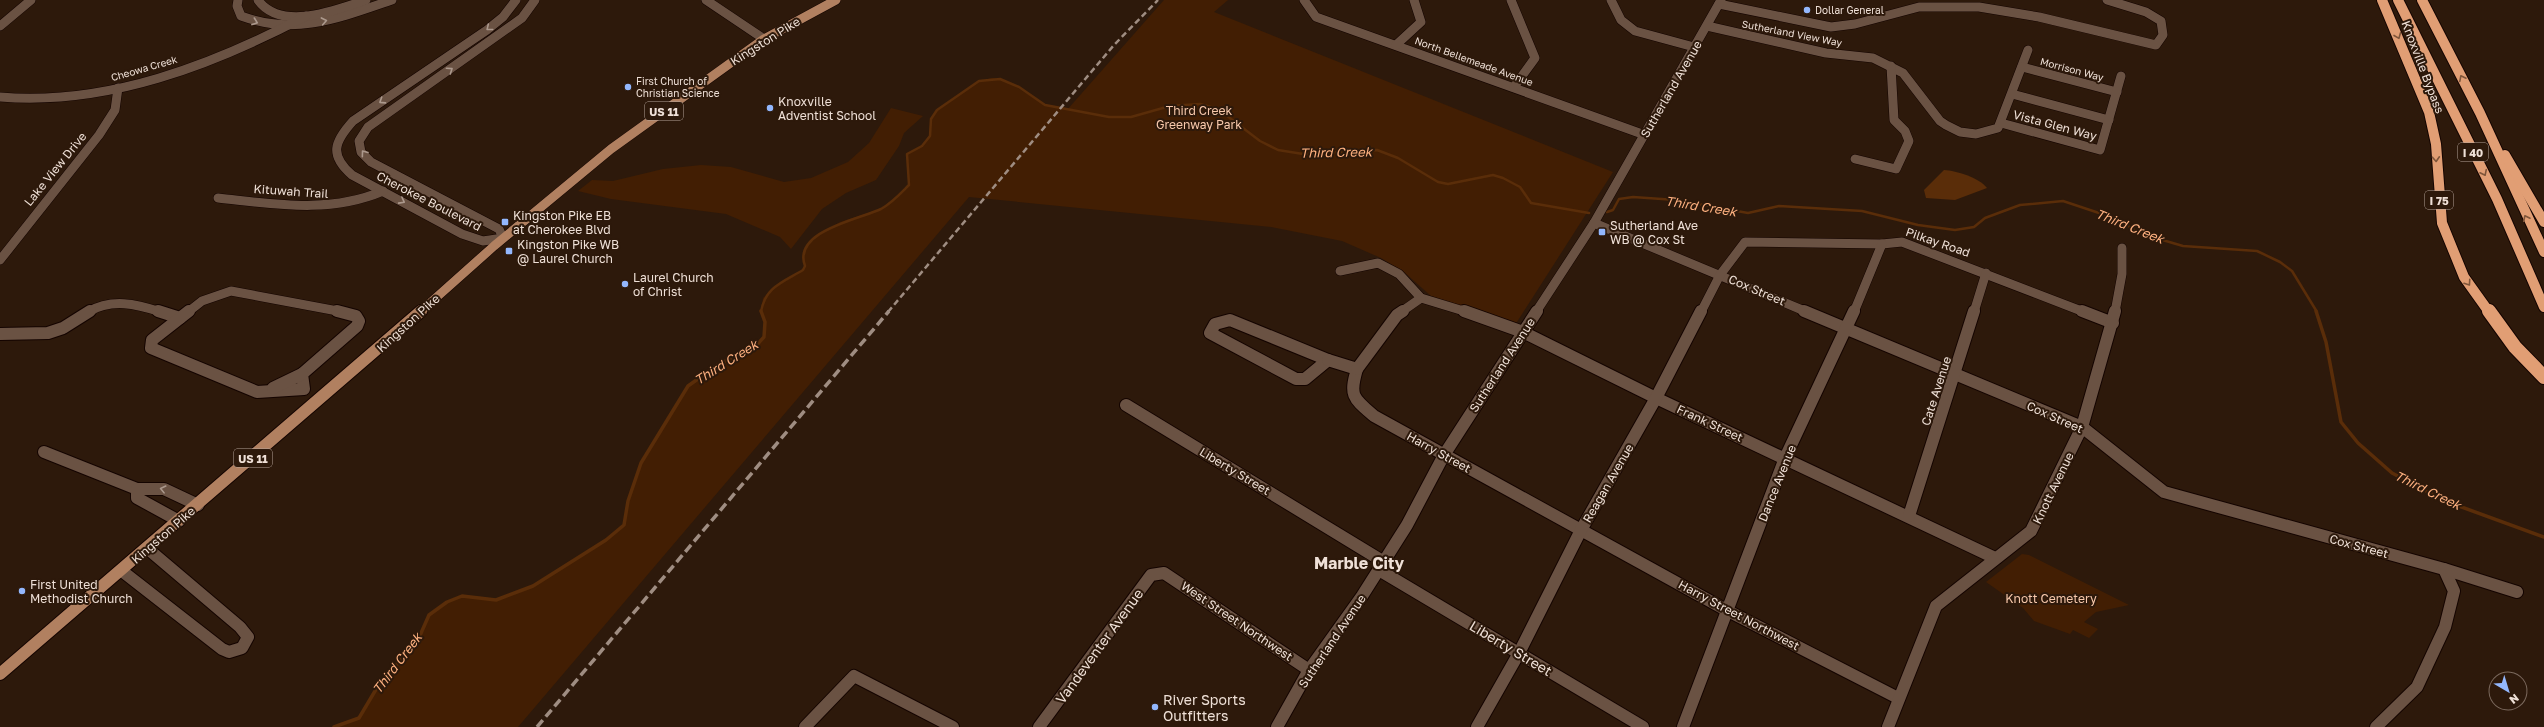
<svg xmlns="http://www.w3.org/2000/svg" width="2544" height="727" font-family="'Golos Text',sans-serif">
	<rect width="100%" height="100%" fill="#2d190b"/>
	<g fill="#421e03">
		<polygon points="1164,0 1228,0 1214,12 1613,172 1515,325 1431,296 1404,272 1381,258 1342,241 1271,227 969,197 518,727 334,727 340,723 359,718 378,686 418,640 429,615 447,602 462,596 496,600 533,586 606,540 624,525 628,501 641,463 688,386 719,364 755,347 764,337 765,322 761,312 763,298 772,289 803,270 805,266 802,258 804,249 818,236 840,222 880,209 895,200 909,185 907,154 922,146 930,136 931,119 937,110 979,81 992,78 1007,81 1045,105 1067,110"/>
		<polygon points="891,108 923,116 904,133 899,146 876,180 846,193 822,209 791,249 780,237 726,214 611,199 578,191 592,180 613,181 663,169 701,165 731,167 784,182 811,178 848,162 869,143"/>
		<polygon points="2022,554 2029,555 2129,605 2096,612 2084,622 2098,629 2089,638 2073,630 2070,634 2034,621 2023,608 1986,582"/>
	</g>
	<path fill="#5a2d09" d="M1944,170C1957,171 1978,177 1987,188L1955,200L1926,198L1924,190Z"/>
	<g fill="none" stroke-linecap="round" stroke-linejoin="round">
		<g stroke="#5a2d09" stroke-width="2.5">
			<polyline points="1607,212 1613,210 1619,199 1633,197 1676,200 1748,213 1779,206 1862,211 1918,225 1955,230 1974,227 1985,218 2020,205 2063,201 2114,218 2142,234 2183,246 2257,251 2280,262 2292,271 2317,312"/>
			<path d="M761,312C765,287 783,282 803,270L805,266C792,231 860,219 881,209C892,203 900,194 909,185L907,154L922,146L930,136L931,119L937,110L979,81L1000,79L1019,87L1045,105L1109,117H1131L1170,106L1200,104L1218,109L1260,141L1278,150L1303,154L1377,150L1398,158L1438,182L1448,184L1493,175L1503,178L1520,187L1531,203L1589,213"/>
		</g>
		<g stroke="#5a2d09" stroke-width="3.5">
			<polyline points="2316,311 2326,342 2341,422 2358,443 2392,473 2445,501 2544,537"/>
			<polyline points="334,727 359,718 378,686 418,640 429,615 447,602 462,596 496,600 533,586 606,540 624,525 628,501 641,463 688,386 719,364 755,347 764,337 765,322 761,311"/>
		</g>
		<g stroke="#140400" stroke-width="10">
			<g id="minor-far1">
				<path d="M238,0L237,6L241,16C296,36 339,18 392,0"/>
				<path d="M258,0C281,32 336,10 366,0"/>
				<path d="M516,0L503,17L487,30L353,121C334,142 329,155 352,175L462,234L483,241L503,238L499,229L371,162L361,152L359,141L368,127L522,18L535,0"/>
				<polyline points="706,0 764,39"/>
				<polyline points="1304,0 1316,17 1645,135"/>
				<polyline points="1511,0 1535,58 1514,87"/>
				<polyline points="1611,0 1621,20 1635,31 1694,47"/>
				<polyline points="1719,4 1831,27 1855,24 1919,7 1979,7 2039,17 2156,45 2163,35 2161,21 2146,12 2107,0"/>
				<polyline points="0,26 31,0"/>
				<polyline points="1707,26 1826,53 1873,58 1903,73 1940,121 1946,125 1960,132 1976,134 1998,128 2028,50"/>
				<polyline points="1396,45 1421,22 1414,0"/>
				<polyline points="2022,67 2117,92"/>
				<polyline points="2012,94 2109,120"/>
				<path d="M0,97C107,106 213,65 306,16"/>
				<polyline points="2001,123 2100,150 2121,76"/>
				<polyline points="1855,159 1896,169 1909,141 1905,131 1894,120 1891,66"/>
				<path d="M218,198C275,204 329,214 383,191"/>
				<polyline points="1594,223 1807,312"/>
				<polyline points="0,260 99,135 115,110 118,88"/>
				<polyline points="1340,271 1378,263 1399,274 1421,298"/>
				<polyline points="1421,298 1467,312"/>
				<path d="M88,312C112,298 136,304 161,312"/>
				<polyline points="188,312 202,301 231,291 343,312"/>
				<polyline points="1401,312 1421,298"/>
				<polyline points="1701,312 1720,275 1745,242 1882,244 1902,242 2084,312"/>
				<polyline points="1854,312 1882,244"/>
				<polyline points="1974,312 1986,273"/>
				<polyline points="2115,312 2122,274 2122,248"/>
			</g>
		</g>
		<g stroke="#140400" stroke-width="14">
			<g id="minor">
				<polyline points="158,311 180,318"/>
				<polyline points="189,311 152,340 151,348 257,392 304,389 302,374 357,326 359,321 356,316 337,311"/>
				<polyline points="1464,311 1523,332 1656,398 1995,558"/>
				<polyline points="1804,311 2082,427 2164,492 2444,569 2517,592"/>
				<polyline points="2082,311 2113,323"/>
				<polygon points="1230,320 1328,360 1305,379 1296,379 1210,333 1215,324"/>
				<polyline points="0,334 48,333 63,328 90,311"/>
				<path d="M1328,360L1357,369C1349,396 1353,398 1374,416L1728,611L1898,698"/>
				<polyline points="1357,369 1397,315 1403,311"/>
				<polyline points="273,388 302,374"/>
				<polyline points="1126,405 1384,562"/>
				<polyline points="44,452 137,489"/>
				<polyline points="1909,516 1974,311"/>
				<polyline points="179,521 137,498 137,489 164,489 198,505"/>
				<polyline points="122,571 222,649 229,652 242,648 248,637 240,627 148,549"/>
				<polyline points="805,727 854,676 953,727"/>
				<polyline points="1039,727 1151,575 1164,573 1309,670"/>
				<polyline points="1477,727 1519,653 1581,530 1656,398 1701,311"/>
				<polyline points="1683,727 1785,458 1854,311"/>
				<polyline points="1888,727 1936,606 2031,531 2082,427 2115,311"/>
				<polyline points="2376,727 2417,687 2445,627 2454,591 2444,569"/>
			</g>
		</g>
		<g stroke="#140400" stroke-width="10">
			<polyline id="tertiary-far1" points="1536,312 1594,223 1721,0"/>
		</g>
		<g stroke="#140400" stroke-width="14">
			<g id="tertiary">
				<polyline points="1379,570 1643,727"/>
				<polyline points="1277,727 1309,670 1362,596 1407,525 1444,455 1537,311"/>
			</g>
		</g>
		<g stroke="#140400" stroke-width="10">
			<polyline id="primary-far1" points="420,312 494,246 611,149 764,39 836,0"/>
		</g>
		<g stroke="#140400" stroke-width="14">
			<polyline id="primary" points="0,674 421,311"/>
		</g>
		<g stroke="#140400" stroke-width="12">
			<g id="motorway-far1">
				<polyline points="2382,0 2429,112 2436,144 2442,223 2464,277 2489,312"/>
				<polyline points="2398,0 2497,199 2544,307"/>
				<polyline points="2422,0 2480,113 2544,252"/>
				<polyline points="2505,155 2544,222"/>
			</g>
		</g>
		<g stroke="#140400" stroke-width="16">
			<polyline id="motorway" points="2489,311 2515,347 2544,377"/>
		</g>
		<use href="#minor-far1" stroke="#6a5243" stroke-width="9"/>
		<use href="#minor" stroke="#6a5243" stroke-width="12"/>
		<use href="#tertiary-far1" stroke="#6a5243" stroke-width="9"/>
		<use href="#tertiary" stroke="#6a5243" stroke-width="12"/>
		<use href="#primary-far1" stroke="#b18060" stroke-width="9"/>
		<use href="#primary" stroke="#b18060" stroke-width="12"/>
		<use href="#motorway-far1" stroke="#e19e74" stroke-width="10"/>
		<use href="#motorway" stroke="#e19e74" stroke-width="14"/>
		<polyline stroke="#9f8d82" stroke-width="2.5" stroke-dasharray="6 3.5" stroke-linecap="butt" points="888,312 1114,45 1158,0"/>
		<polyline stroke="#9f8d82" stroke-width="3.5" stroke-dasharray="9 4.5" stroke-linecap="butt" points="537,727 889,311"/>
	</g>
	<defs><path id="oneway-chevron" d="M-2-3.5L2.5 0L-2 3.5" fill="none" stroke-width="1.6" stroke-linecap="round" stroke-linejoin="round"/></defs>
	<g stroke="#ac998d">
		<use href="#oneway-chevron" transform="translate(324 21) rotate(-11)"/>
		<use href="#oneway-chevron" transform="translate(255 22) rotate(20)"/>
		<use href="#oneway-chevron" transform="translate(489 28) rotate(141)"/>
		<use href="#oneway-chevron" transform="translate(450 70) rotate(-34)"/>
		<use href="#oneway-chevron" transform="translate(382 101) rotate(147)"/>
		<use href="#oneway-chevron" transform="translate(364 153) rotate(-126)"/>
		<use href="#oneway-chevron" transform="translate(402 201) rotate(28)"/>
		<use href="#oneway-chevron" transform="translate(163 489) rotate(-166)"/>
	</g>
	<g stroke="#7e553a">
		<use href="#oneway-chevron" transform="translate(2398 36) rotate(68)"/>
		<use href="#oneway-chevron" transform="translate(2462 78) rotate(-117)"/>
		<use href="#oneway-chevron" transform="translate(2436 159) rotate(87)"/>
		<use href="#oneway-chevron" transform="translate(2484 173) rotate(64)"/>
		<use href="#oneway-chevron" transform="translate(2526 218) rotate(-116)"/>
		<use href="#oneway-chevron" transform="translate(2468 283) rotate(56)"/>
	</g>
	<g fill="#93b7fd" stroke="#2d190b" stroke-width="1.5">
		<circle cx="1807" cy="10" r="4"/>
		<circle cx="628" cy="87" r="4"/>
		<circle cx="770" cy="108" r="4"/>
		<rect x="501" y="218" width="8" height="8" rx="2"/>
		<rect x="1598" y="228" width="8" height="8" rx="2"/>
		<rect x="505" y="247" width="8" height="8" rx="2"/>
		<circle cx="625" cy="284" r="4"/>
		<circle cx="22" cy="591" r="4"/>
		<circle cx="1155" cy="707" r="4"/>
	</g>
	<g text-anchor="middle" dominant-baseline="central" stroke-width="4" stroke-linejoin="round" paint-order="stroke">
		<g font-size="10" fill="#efe0d7" stroke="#2d190b" text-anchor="start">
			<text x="1815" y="10">Dollar General</text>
			<text x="636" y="81">First Church of<tspan x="636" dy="12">Christian Science</tspan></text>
		</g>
		<g font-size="10" fill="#efe0d7" stroke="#2d190b">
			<text transform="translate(1792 33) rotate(11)">Sutherland View Way</text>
			<text transform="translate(1474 61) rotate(20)">North Bellemeade Avenue</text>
			<text transform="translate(144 68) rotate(-16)">Cheowa Creek</text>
			<text transform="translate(2072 69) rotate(15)">Morrison Way</text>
		</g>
		<g fill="#2d190b" stroke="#b5a49a" stroke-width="1">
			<rect x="645" y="102" width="38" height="18" rx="3"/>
			<rect x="2458" y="143" width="30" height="18" rx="3"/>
			<rect x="2425" y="191" width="28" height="18" rx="3"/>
			<rect x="234" y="449" width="38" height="18" rx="3"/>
		</g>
		<g font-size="11" font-weight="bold" fill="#efe0d7">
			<text x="664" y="111">US 11</text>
			<text x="2473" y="152">I 40</text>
			<text x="2439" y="200">I 75</text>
			<text x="253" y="458">US 11</text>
		</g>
		<g font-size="12" fill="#efe0d7" stroke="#2d190b">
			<text transform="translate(765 41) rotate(-32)">Kingston Pike</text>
			<text transform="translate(2423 67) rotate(69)">Knoxville Bypass</text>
			<text transform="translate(1671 89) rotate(-60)">Sutherland Avenue</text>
			<text transform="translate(2055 125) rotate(15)">Vista Glen Way</text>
			<text transform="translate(55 169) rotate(-51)">Lake View Drive</text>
			<text transform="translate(291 191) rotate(4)">Kituwah Trail</text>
			<text transform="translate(429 201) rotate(27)">Cherokee Boulevard</text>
			<text transform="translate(1938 242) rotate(19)">Pilkay Road</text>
			<text transform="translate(1757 290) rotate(23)">Cox Street</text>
			<text transform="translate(408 323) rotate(-42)">Kingston Pike</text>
			<text transform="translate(1502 365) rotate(-57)">Sutherland Avenue</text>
			<text transform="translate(1936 391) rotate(-72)">Cate Avenue</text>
			<text transform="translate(2055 417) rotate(24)">Cox Street</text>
			<text transform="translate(1710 423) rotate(25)">Frank Street</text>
			<text transform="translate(1439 452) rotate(29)">Harry Street</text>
			<text transform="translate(1235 471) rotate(31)">Liberty Street</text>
			<text transform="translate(1608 483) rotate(-60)">Reagan Avenue</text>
			<text transform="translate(1777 483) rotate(-68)">Dance Avenue</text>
			<text transform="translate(2053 488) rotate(-64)">Knott Avenue</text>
			<text transform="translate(163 535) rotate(-41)">Kingston Pike</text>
			<text transform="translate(2359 546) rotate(15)">Cox Street</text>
			<text transform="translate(1739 615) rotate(28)">Harry Street Northwest</text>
			<text transform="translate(1237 621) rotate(34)">West Street Northwest</text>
			<text transform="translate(1332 641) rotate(-56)">Sutherland Avenue</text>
		</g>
		<g font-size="12" fill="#efe0d7" stroke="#2d190b" text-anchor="start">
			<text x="778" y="101">Knoxville<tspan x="778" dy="14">Adventist School</tspan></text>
			<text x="513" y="215">Kingston Pike EB<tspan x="513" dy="14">at Cherokee Blvd</tspan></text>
			<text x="1610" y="225">Sutherland Ave<tspan x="1610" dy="14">WB @ Cox St</tspan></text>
			<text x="517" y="244">Kingston Pike WB<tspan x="517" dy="14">@ Laurel Church</tspan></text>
			<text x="633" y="277">Laurel Church<tspan x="633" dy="14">of Christ</tspan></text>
			<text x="30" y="584">First United<tspan x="30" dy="14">Methodist Church</tspan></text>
		</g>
		<g font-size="12" fill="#f8c9ac" stroke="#2d190b">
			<text x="1199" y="110">Third Creek<tspan x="1199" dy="14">Greenway Park</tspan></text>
			<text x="2051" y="598">Knott Cemetery</text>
		</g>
		<g font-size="13" font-style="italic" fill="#feb180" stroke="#2d190b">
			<text transform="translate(1336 152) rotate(-1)">Third Creek</text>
			<text transform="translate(1701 206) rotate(9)">Third Creek</text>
			<text transform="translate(2130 226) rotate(22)">Third Creek</text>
			<text transform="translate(726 362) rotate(-32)">Third Creek</text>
			<text transform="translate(2428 490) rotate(26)">Third Creek</text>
			<text transform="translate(397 663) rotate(-53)">Third Creek</text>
		</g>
		<g font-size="14" fill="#efe0d7" stroke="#2d190b">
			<text transform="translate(1099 646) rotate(-54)">Vandeventer Avenue</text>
			<text transform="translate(1511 648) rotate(31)">Liberty Street</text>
		</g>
		<g font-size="14" fill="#efe0d7" stroke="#2d190b" text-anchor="start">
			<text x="1163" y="699">River Sports<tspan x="1163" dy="16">Outfitters</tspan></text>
		</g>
		<g font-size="16" font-weight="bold" fill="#efe0d7" stroke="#2d190b">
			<text x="1359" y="563">Marble City</text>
		</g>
	</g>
	<g transform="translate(2508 691) rotate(142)"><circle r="19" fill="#2d190b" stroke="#7b695d"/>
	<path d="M0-3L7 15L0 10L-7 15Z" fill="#93b7fd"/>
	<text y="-6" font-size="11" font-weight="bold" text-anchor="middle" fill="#efe0d7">N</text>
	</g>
</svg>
